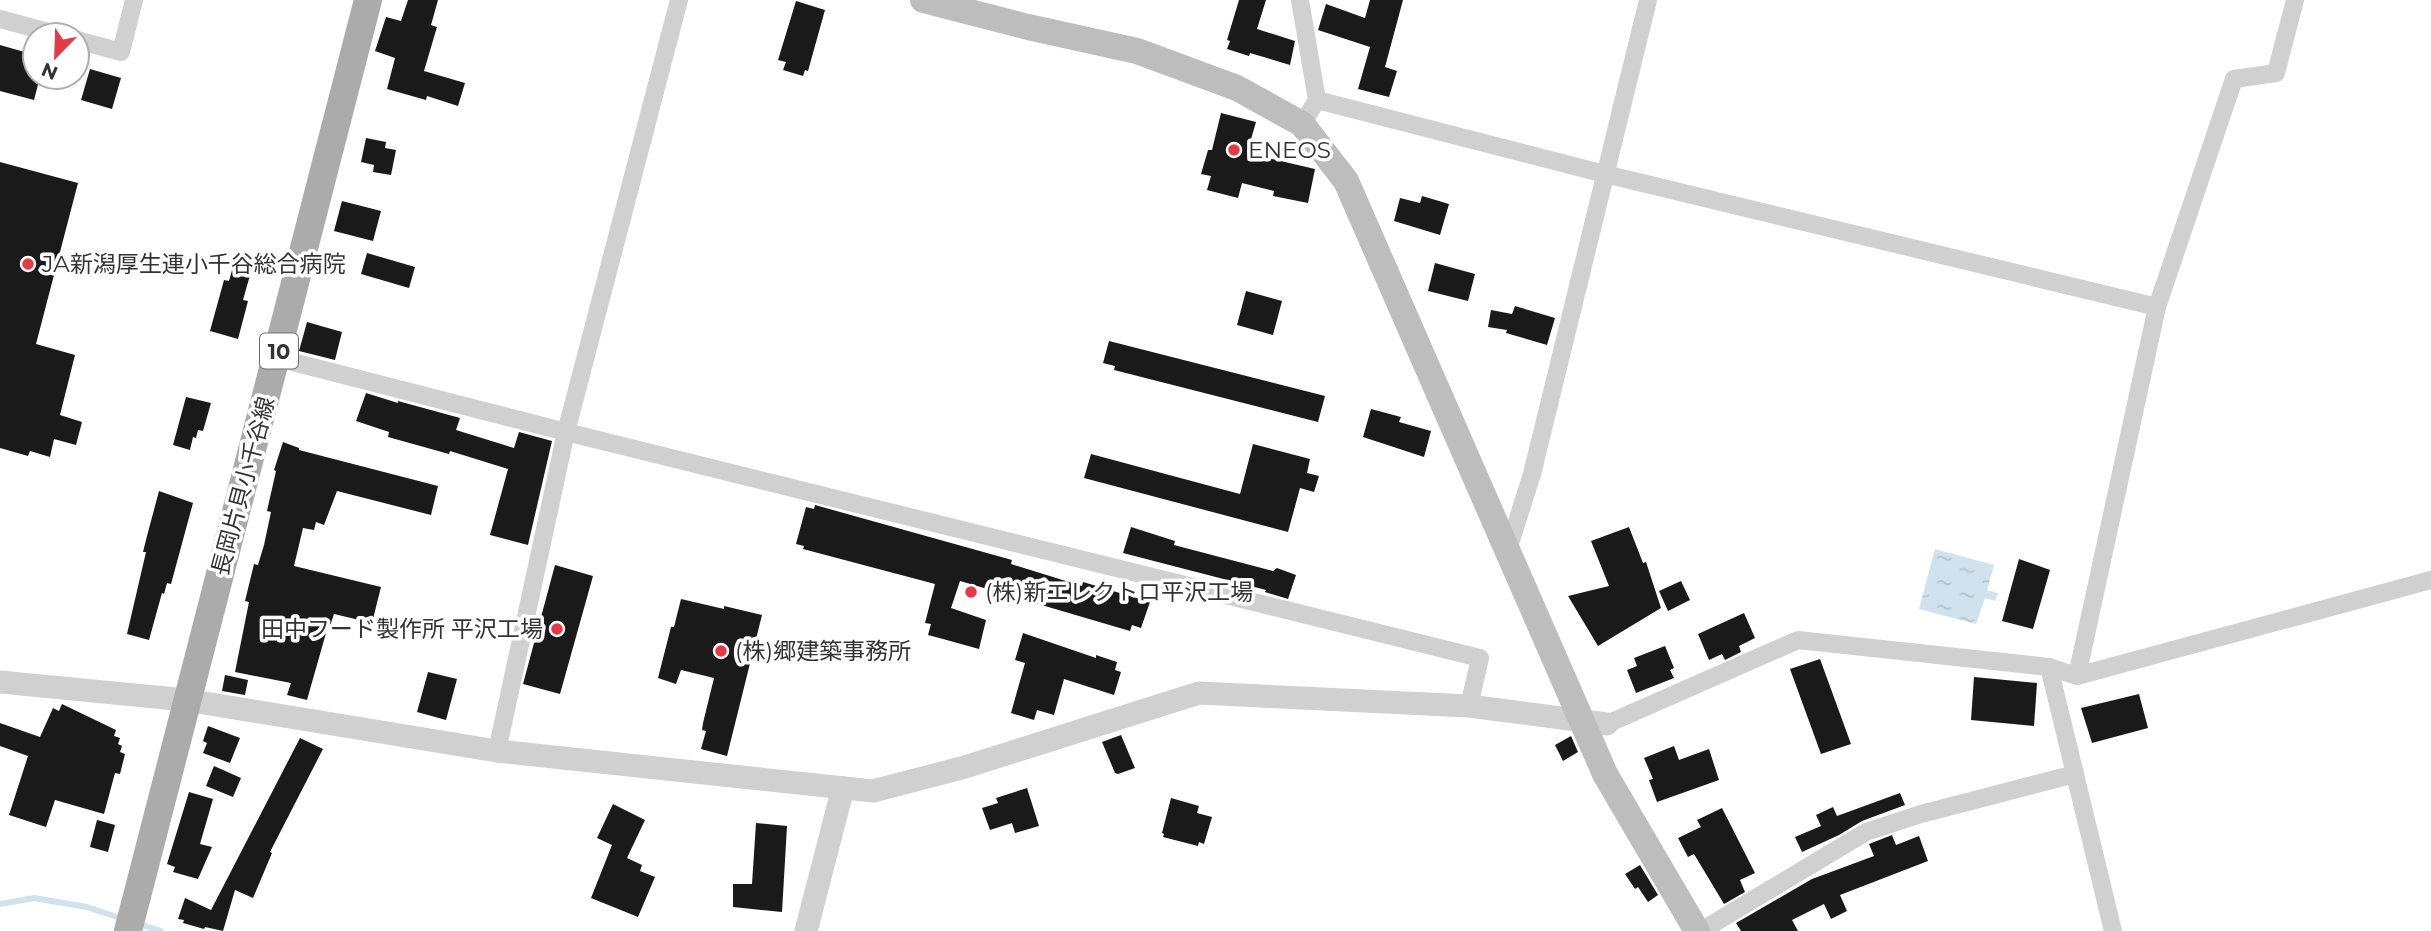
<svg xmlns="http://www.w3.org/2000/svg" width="2431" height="931" font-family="Montserrat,'Noto Sans JP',sans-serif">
	<defs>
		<pattern id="water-ripples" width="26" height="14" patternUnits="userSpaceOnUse" patternTransform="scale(1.75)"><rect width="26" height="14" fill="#cfe2ee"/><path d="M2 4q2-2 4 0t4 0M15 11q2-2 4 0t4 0" fill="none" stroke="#b2c2cd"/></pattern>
	</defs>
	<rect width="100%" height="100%" fill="#fff"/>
	<polygon fill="url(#water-ripples)" points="1935,549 1994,565 1987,590 1998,593 1995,601 1985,598 1976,624 1919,609"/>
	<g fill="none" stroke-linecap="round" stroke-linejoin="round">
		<g stroke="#cfe2ee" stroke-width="6">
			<polyline points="0,904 34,898 87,907 123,919"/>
			<polyline points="136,923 161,931"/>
		</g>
	</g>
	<g fill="#1a1a1a">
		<polygon points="408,0 438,0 431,25 437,27 424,71 465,83 458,106 427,96 426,100 387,89 395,58 375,51 386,17 401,21"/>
		<polygon points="1239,0 1266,0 1257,29 1295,41 1290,65 1250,53 1249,56 1227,49 1230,41 1227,40"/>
		<polygon points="1370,0 1403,0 1385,67 1397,71 1389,97 1358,89 1370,47 1318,30 1326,4 1365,18"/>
		<polygon points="796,1 825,10 808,71 805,70 803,76 783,70 786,62 778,60"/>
		<polygon points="0,45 35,55 35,77 40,77 34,100 0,91"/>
		<polygon points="90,69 121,78 112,109 81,100"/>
		<polygon points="1221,113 1256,122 1247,153 1315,169 1308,203 1273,196 1274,191 1242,183 1238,198 1207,190 1211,176 1201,174 1208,150 1212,150"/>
		<polygon points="366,138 386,142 385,148 396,150 391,175 373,172 374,165 361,162"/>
		<polygon points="0,162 78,183 36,344 75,355 60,415 82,422 76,445 54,439 50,457 30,451 28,456 0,448"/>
		<polygon points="1422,196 1449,204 1440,235 1394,221 1400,198 1420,203"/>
		<polygon points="342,201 381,211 373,241 334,231"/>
		<polygon points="367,253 415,267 409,288 361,274"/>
		<polygon points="236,256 254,261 243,300 248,301 238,339 210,331 224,280 229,281"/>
		<polygon points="1435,263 1475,274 1468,301 1428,291"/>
		<polygon points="1246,291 1282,301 1273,335 1237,325"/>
		<polygon points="1515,306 1555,318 1547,345 1506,333 1507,330 1488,327 1491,310 1512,314"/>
		<polygon points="307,322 342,332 335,360 299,351"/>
		<polygon points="1109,341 1325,396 1318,422 1114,370 1115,366 1103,363"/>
		<polygon points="366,393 398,403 398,401 460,418 456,430 514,448 519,432 552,441 528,545 490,535 508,469 450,451 449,454 388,437 389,432 356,421"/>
		<polygon points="186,397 211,403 203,431 198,430 196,438 193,437 190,450 173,445"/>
		<polygon points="1371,409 1401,417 1399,422 1431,431 1424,457 1363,437"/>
		<polygon points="283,442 299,448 299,450 438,486 431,515 337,491 324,525 316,522 314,530 303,528 294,566 381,587 372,623 334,614 330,626 328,626 307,700 287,695 291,683 235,672 249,602 245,601 254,564 258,565 264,545 271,512 267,511 276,471 274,470"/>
		<polygon points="1253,444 1310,459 1307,473 1319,476 1314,492 1300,488 1288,532 1084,478 1091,454 1240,494"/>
		<polygon points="159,491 193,503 171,584 167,583 164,594 162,593 149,640 127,634 146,552 143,552 147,536"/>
		<polygon points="815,505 1012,560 1011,564 1082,586 1083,582 1150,602 1141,628 1132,625 1130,631 960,581 951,608 986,620 979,649 943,639 928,635 931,624 925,623 935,584 803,549 804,546 796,544 806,507 814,509"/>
		<polygon points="1131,527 1175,541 1174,545 1273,571 1277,568 1296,575 1288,599 1265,592 1266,590 1123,553"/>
		<polygon points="1629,527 1643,563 1646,562 1661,608 1598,646 1568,596 1609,586 1591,541"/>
		<polygon points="2019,559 2050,570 2033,629 2002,621"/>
		<polygon points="555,565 593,576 560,694 523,684"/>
		<polygon points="1681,581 1690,600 1668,611 1659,591"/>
		<polygon points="681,599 724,609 724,606 762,615 727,756 701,749 706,731 702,730 703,723 714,678 681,670 676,684 658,678 671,627 674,627"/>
		<polygon points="1744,613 1755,638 1739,646 1741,652 1725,660 1722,654 1709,660 1698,634"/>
		<polygon points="1023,633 1096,658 1096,655 1117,662 1115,670 1121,672 1114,695 1064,679 1054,715 1037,710 1034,720 1011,713 1025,663 1015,660"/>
		<polygon points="1665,646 1674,668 1670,670 1674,678 1636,693 1627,670 1637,666 1634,658"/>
		<polygon points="1820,659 1851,744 1821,754 1790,669"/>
		<polygon points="428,672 457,679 446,720 417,712"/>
		<polygon points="225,675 248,680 245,695 222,691"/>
		<polygon points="1974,677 2037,683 2034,726 1971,720"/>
		<polygon points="2139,694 2148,728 2092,743 2081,708"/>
		<polygon points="62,704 116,730 114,736 120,738 118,744 122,746 120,752 125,754 120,774 115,773 104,814 55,800 46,827 9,815 28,756 0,746 0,723 40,737 53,708 59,711"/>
		<polygon points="208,726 240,738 230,763 203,753 207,743 203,741"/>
		<polygon points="1121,735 1135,768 1118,774 1115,773 1102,742"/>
		<polygon points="1571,736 1578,752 1563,761 1555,745"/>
		<polygon points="300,738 323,749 270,852 272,853 253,898 235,890 223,931 205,927 204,929 183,923 184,920 178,919 185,898 211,910"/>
		<polygon points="1674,746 1679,760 1709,749 1719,780 1657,802 1649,780 1653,779 1644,758"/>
		<polygon points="214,766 241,778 233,797 206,786"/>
		<polygon points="1027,788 1039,826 1015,833 1012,823 990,830 982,808 998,803 996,798"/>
		<polygon points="189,792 213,799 200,844 212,847 198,879 173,872 175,867 167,864"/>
		<polygon points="1900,793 1905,805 1862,821 1839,835 1802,852 1795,837 1821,826 1816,815 1833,807 1837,816"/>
		<polygon points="1171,798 1199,806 1197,813 1212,817 1204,844 1199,842 1198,846 1163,837 1164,834 1162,833"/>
		<polygon points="613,804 645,820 627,858 642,865 640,871 655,877 638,917 591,898 612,845 597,838"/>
		<polygon points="1722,808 1755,873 1740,880 1745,892 1724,904 1694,854 1688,857 1678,838 1701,827 1697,820"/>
		<polygon points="97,820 115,825 108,852 90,847"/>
		<polygon points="756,823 787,826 782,912 733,907 733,884 752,884"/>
		<polygon points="1892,835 1896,845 1919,836 1928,861 1840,895 1847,911 1831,919 1824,904 1792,920 1798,931 1741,931 1736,923 1812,879 1874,856 1869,844"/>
		<polygon points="1640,865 1658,895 1648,902 1638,887 1635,889 1625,874"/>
	</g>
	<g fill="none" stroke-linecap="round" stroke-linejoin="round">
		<g stroke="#d0d0d0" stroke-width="18">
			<polyline points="1300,0 1317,100 1302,124"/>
			<polyline points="0,19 59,35"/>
			<polyline points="77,40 121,52 134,0"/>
			<polyline points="1317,100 1605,174 2157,307"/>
			<polyline points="277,358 566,432 1480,658 1469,706"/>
			<polyline points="1507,553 1532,474 1648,0"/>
			<polyline points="2049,667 2113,931"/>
			<polyline points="2077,676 2157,307 2234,79 2276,73 2295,0"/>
			<polyline points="1607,724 1798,640 2049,667 2077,676 2431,580"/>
			<polyline points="497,751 566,432 679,0"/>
			<polyline points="1701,931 1866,832 1921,814 2075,774"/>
		</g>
		<g stroke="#d0d0d0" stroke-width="23">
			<polyline points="0,682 186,700 497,751 873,791 965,767 1199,693 1469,706 1607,724"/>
			<polyline points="806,931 843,788"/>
		</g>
		<polyline stroke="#bdbdbd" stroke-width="26" points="923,0 1028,27 1137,51 1237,88 1302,124 1346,181 1605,774 1697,931"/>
		<polyline stroke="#ababab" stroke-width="28" points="128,931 368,0"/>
	</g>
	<g fill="#e63946" stroke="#fff" stroke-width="2.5">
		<circle cx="1234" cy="150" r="7"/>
		<circle cx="28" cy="264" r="7"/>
		<circle cx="971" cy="592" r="7"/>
		<circle cx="557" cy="629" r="7"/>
		<circle cx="721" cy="651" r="7"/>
	</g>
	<g text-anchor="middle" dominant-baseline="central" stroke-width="7" stroke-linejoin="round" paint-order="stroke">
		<rect fill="#fff" stroke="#707070" stroke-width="2" x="260" y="333.5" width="38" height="35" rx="5"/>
		<g font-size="21" font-weight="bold" fill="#333">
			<text x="279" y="351">10</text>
		</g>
		<g font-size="23" fill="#333" stroke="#fff" text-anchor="start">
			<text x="1248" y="150">ENEOS</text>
			<text x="42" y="264">JA新潟厚生連小千谷総合病院</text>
			<text x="985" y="592">(株)新エレクトロ平沢工場</text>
			<text x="543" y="629" text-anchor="end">田中フード製作所 平沢工場</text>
			<text x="735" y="651">(株)郷建築事務所</text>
		</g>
		<g font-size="23" fill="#333" stroke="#fff">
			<text transform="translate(243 486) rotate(-75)">長岡片貝小千谷線</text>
		</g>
	</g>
	<g transform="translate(56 56) rotate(203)"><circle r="33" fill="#ffffff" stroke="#adadad" stroke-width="2"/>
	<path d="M0-5L12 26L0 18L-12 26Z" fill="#e63946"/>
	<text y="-10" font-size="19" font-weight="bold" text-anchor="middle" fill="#333333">N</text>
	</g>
</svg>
